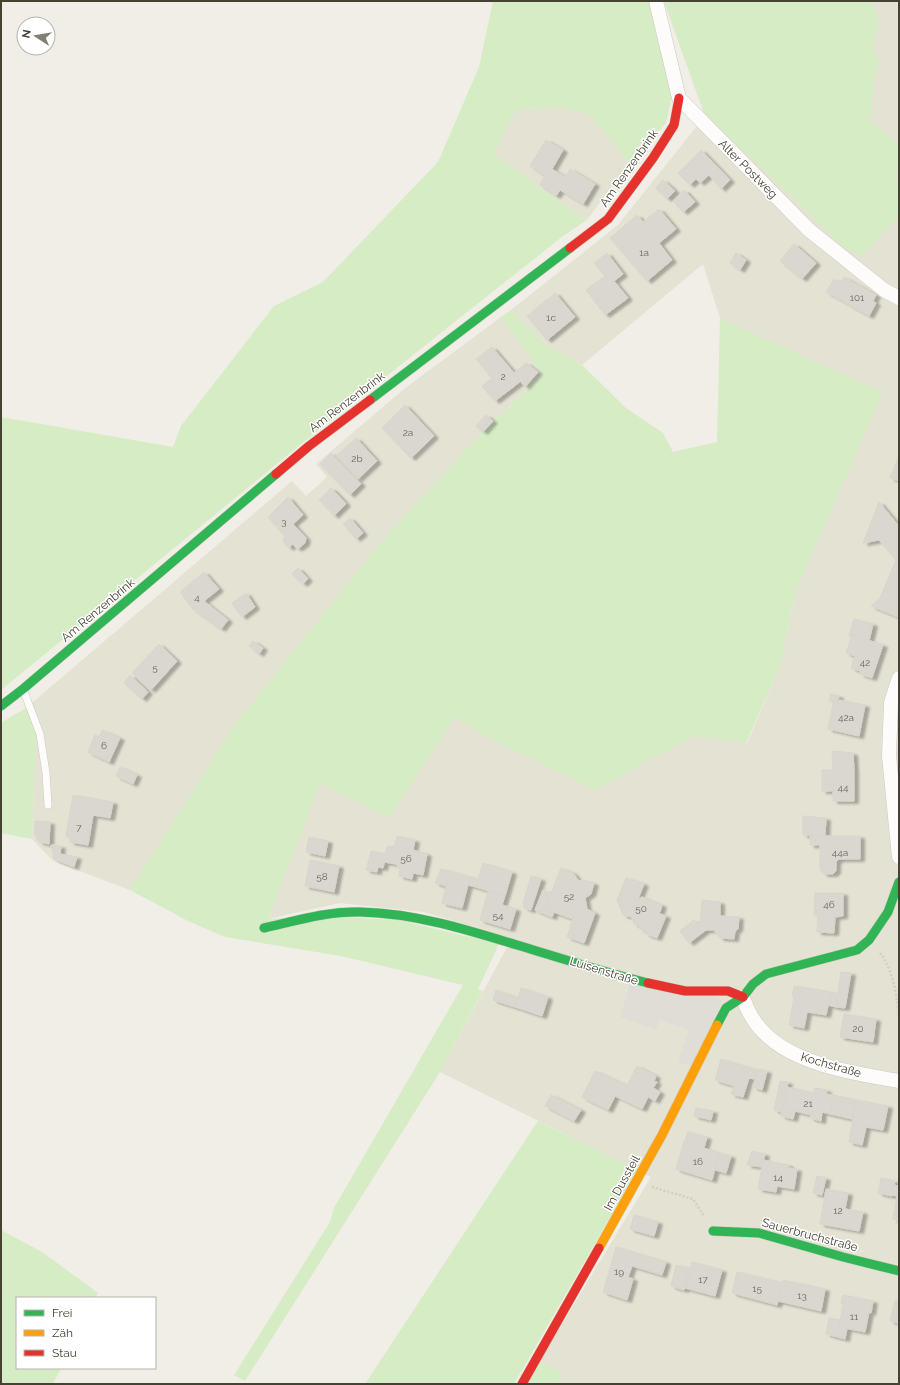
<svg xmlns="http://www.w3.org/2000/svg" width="900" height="1385" font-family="Raleway,sans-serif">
	<defs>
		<filter id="shadow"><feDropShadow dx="4.5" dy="2.5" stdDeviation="1" flood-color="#0004"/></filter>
	</defs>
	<rect width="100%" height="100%" fill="#f0eee6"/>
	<g fill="#e4e2d3">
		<polygon points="664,1 899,1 899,1384 559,1384 563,1373 539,1362 651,1177 440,1072 512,938 424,912 340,903 268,919 320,782 389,818 455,717 496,742 595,790 694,736 747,743 779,669 796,590 767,340 720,318 703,264 582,365 547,345 511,310 618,225 705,116"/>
		<polygon points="561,108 589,114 629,163 587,220 493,154 517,109"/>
		<polygon points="501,317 542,374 467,449 383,540 236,723 130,890 53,861 32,839 36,734 26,708 292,481 306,496 327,477 316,464 404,389"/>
	</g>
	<g fill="#d5ecc4">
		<polygon points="493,1 649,1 667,68 672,97 666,123 629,163 589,114 561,108 517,109 493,154 587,220 563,236 306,440 1,690 1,417 173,447 181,426 274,306 323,282 438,162 479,67"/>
		<polygon points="664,1 872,1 871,3 879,19 873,44 878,62 874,82 870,121 899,145 899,169 893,177 899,181 899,216 862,256 844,248 793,197 705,116"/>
		<polygon points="511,310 547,345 582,365 626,408 663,433 673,452 717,442 720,318 767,340 883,392 796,590 779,669 746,743 694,736 595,790 496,742 455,717 389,818 320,783 268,919 336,917 398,920 499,944 478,989 483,991 440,1072 245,1381 234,1375 330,1222 334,1208 463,985 341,956 225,937 188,921 130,890 236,723 383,540 467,449 542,374 501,317"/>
		<polygon points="26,708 36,734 32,839 1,833 1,723"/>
		<polygon points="538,1121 637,1170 514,1384 365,1384"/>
		<polygon points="1,1230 42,1252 98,1293 95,1298 17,1298 17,1368 61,1368 53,1384 1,1384"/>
		<polygon points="539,1362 563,1373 559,1384 527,1384"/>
	</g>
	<polygon fill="#dfddd6" points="630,984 716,996 722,1001 692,1066 678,1062 689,1030 659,1020 656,1030 620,1017"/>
	<g fill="#d9d7cf" stroke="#d8d6cc" filter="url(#shadow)">
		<polygon points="546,140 563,150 552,169 565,177 570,169 595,184 583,204 560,190 556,196 540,185 545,176 530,166"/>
		<polygon points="701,150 730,180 721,189 709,175 700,183 696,179 690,185 678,173"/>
		<polygon points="663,180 675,191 667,199 656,188"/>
		<polygon points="684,190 695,202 683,212 673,201"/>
		<polygon points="659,209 676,229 659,243 672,260 647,281 610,238 637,215 643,222"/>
		<polygon points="794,244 816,263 802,279 780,261"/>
		<polygon points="607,253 623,274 614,281 628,298 605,315 586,290 605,276 594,263"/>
		<polygon points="736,253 746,260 740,270 730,263"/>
		<polygon points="844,277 849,280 839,299 826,292 834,279 841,283"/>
		<polygon points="849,280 876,295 873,301 876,303 869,316 839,299"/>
		<polygon points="555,293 575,317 547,340 527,316"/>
		<polygon points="492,347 521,381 495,401 482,386 492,378 476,359"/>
		<polygon points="526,363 538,372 525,387 514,373"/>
		<polygon points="405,405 434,436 411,458 382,428"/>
		<polygon points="486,415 493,421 483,432 476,426"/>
		<polygon points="356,438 377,461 358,479 336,456"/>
		<polygon points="331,453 361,484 350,495 320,464"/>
		<polygon points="899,456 899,481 890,478"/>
		<polygon points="331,488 341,498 329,510 319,500"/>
		<polygon points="288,497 303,515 293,524 306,538 305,543 299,548 296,548 293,544 289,548 283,541 285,536 268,517"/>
		<polygon points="341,498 346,504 334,516 329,510"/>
		<polygon points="879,502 899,526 899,614 898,617 871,606 880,598 896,560 879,540 863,543"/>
		<polygon points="350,518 363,533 356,539 343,524"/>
		<polygon points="298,568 308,579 303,584 292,574"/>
		<polygon points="204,572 219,589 204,601 228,620 221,629 193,609 180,592"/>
		<polygon points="246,593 255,607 242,617 232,603"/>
		<polygon points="854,619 873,624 869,641 849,636"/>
		<polygon points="852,635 883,645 872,678 860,674 861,671 851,668 855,656 846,653"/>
		<polygon points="253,641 263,648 259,654 249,646"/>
		<polygon points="159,644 177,661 151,690 132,673"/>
		<polygon points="130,675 148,692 142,699 124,683"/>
		<polygon points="831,694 839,696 838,700 834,699 833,702 829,701"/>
		<polygon points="834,699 865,705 859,736 828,729"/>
		<polygon points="102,730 120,738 109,762 88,752 95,735 99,737"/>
		<polygon points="832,751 853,753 854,770 833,770"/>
		<polygon points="120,767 137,775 133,784 116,776"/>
		<polygon points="822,770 854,770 854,801 833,801 833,784 822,784"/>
		<rect x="822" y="784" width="11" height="7"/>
		<polygon points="73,795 113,802 110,818 93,815 88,845 70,842 70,837 66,836"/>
		<polygon points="803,816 826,818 825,836 803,835"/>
		<polygon points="35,821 50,822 49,844 39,842 35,835"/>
		<polygon points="397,836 415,840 413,850 427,854 423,875 413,873 412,879 399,876 400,870 396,864 384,862 387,846 394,847"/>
		<polygon points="810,836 860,836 860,859 839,859 836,862 836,871 833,874 824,874 820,870 820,845 810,845"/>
		<polygon points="309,837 328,841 325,856 306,852"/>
		<polygon points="51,845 61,846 60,854 77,857 74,867 54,859"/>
		<polygon points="371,851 386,854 383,868 378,867 377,872 366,870"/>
		<polygon points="310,860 339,866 334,892 305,886"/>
		<polygon points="483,863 512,872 505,896 476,887"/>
		<polygon points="561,868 573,873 579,881 582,880 594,883 591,894 585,898 587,909 580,915 575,913 573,919 545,909"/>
		<polygon points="441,869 450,871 446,886 435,883"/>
		<polygon points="450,871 470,877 462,908 442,903"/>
		<polygon points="531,876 541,879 531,910 524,908 523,903"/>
		<polygon points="470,877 478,879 476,887 468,885"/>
		<polygon points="626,878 639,882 633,897 638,899 642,897 662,905 660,912 658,913 666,916 657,938 646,934 644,930 640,929 639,925 634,924 632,917 623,915 617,900"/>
		<polygon points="639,882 644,884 638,899 633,897"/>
		<polygon points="543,890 551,893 545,909 554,912 552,917 535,910"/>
		<polygon points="488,891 505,896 502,905 516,909 510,929 480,920"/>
		<polygon points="815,893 843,893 843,916 835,917 834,933 817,932 818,915 814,915"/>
		<polygon points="702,900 720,902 720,916 739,917 738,929 735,931 734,939 720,938 714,930 706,930 689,943 680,931 694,920 698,924 700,923"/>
		<polygon points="587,909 595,913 584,943 567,937 575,913 580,915"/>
		<polygon points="841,972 851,973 845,1008 836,1007"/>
		<polygon points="794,986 831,992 826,1015 807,1012 804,1028 789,1025 794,997 792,996"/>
		<polygon points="521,988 548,997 542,1016 515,1007"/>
		<polygon points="496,990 518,998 515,1007 493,1000"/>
		<polygon points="831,992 838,994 836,1007 828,1005"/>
		<polygon points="844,1014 876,1019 873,1042 840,1037"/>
		<polygon points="721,1059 757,1070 755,1079 749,1078 743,1097 731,1094 734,1086 715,1080"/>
		<polygon points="637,1066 656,1076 654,1081 657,1082 653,1088 660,1092 655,1101 648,1097 642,1109 615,1096 608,1110 582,1097 595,1071 627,1086"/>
		<polygon points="758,1069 767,1071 762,1090 753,1087"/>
		<polygon points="780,1081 788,1082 782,1112 774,1110"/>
		<polygon points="787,1087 814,1093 815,1088 827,1090 826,1094 833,1095 830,1114 822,1112 821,1121 810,1118 811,1115 795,1111 793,1119 781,1116"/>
		<polygon points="551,1095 581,1110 574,1121 545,1106"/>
		<polygon points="833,1095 856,1100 852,1119 830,1114"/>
		<polygon points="856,1100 888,1106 883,1130 866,1127 862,1145 849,1142"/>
		<polygon points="696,1108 713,1111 711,1120 694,1116"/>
		<polygon points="688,1132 707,1137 704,1148 719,1153 712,1180 676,1169 684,1141 685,1141"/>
		<polygon points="752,1151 765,1154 762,1167 747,1165"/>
		<polygon points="719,1153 731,1156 726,1173 715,1170"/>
		<polygon points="763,1160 789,1165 788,1168 797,1169 794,1189 777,1186 776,1192 758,1189"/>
		<polygon points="817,1176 826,1178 822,1195 813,1193"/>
		<polygon points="881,1178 895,1181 892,1196 878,1193"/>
		<polygon points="894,1185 899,1186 899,1221 893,1219 897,1196 892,1195"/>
		<polygon points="826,1189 848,1193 845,1209 863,1212 859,1231 820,1224"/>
		<polygon points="634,1215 658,1222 654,1236 630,1229"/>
		<polygon points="616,1247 666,1262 662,1275 632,1266 628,1277 633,1279 627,1300 603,1292"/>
		<polygon points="692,1262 722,1270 715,1296 685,1288"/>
		<polygon points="676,1265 690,1268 684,1290 671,1286"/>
		<polygon points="737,1272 783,1283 777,1305 732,1293"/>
		<polygon points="783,1280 825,1289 821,1311 778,1301"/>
		<polygon points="843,1295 873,1301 871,1313 869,1312 865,1332 839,1327 843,1304 841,1303"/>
		<polygon points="895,1301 899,1301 898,1323 890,1321"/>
		<polygon points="829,1318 840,1320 839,1327 847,1328 845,1339 826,1334"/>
	</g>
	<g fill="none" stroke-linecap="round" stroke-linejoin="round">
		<g stroke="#cccac2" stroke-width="8">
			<polyline id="lane" points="23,689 40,734 46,773 48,805"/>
		</g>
		<g stroke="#cccac2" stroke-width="15">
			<g id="street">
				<polyline points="656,1 679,98 809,230 884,290 899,298"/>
				<polyline points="899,678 891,703 889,756 899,857"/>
				<path d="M743,997C761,1061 843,1071 899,1081"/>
			</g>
		</g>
		<g stroke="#cfcebd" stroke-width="10">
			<g id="fast">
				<polyline points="370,400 570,248"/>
				<polyline points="1,706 23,689 276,474"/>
				<path d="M264,928C295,921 327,911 360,912C413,913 465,929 517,945C560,958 603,972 648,983"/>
				<polyline points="717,1025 726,1008 743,997 753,984 766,974 857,950 869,940 888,912 899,882"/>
				<polyline points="713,1231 759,1233 843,1257 899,1271"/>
			</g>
		</g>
		<g stroke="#cfcebd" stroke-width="10">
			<polyline id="slow" points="599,1248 662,1135 717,1025"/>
		</g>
		<g stroke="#cfcebd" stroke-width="10">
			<g id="jam">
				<polyline points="570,248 608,219 653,158 674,125 679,98"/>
				<polyline points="276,474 309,446 370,400"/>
				<polyline points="648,983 685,991 728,991 743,997"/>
				<polyline points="522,1384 599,1248"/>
			</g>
		</g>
		<g stroke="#d0cfc9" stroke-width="2.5" stroke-dasharray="2 2" stroke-linecap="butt">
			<path d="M880,953C892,966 899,1003 899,1020"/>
			<polyline points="652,1187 693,1199 704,1216"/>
		</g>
		<use href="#lane" stroke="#fdfcfb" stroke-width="7"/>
		<use href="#street" stroke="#fdfcfb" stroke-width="14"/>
		<use href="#fast" stroke="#30b455" stroke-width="9"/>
		<use href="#slow" stroke="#ff9f0a" stroke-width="9"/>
		<use href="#jam" stroke="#e5322d" stroke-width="9"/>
	</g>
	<g text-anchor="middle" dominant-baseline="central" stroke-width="3" stroke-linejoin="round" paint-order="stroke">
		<g font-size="10" fill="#6b685b">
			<text x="644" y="252">1a</text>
			<text x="857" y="297">101</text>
			<text x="551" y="317">1c</text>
			<text x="503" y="376">2</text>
			<text x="408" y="432">2a</text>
			<text x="357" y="458">2b</text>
			<text x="284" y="521">3</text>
			<text x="197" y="597">4</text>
			<text x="865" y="662">42</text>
			<text x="155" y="667">5</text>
			<text x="846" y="717">42a</text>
			<text x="104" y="745">6</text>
			<text x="843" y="787">44</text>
			<text x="79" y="827">7</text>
			<text x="840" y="852">44a</text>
			<text x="406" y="858">56</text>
			<text x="322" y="876">58</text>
			<text x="569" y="896">52</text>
			<text x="829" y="904">46</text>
			<text x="641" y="908">50</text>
			<text x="498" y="915">54</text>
			<text x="858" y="1028">20</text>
			<text x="808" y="1103">21</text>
			<text x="698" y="1161">16</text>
			<text x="778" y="1177">14</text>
			<text x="838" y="1210">12</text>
			<text x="619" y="1271">19</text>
			<text x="703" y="1279">17</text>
			<text x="757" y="1288">15</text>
			<text x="802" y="1295">13</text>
			<text x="854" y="1316">11</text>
		</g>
		<g font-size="12" fill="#454233" stroke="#fff">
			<text transform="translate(629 168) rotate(-55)">Am Renzenbrink</text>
			<text transform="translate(748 169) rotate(45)">Alter Postweg</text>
			<text transform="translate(347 402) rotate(-37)">Am Renzenbrink</text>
			<text transform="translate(98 610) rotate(-40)">Am Renzenbrink</text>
			<text transform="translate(604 971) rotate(17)">Luisenstraße</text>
			<text transform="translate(831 1065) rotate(16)">Kochstraße</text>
			<text transform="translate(622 1183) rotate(-61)">Im Dussteil</text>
			<text transform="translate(810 1235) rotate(15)">Sauerbruchstraße</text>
		</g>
	</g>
	<rect width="900" height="1385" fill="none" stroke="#454233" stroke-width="4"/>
	<rect x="16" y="1297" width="140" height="72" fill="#ffffff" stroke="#b5b3ad"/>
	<rect x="24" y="1310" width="20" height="6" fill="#30b455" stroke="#b5b3ad"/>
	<text x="52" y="1317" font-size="12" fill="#454233">Frei</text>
	<rect x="24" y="1330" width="20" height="6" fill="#ff9f0a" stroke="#b5b3ad"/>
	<text x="52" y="1337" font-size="12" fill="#454233">Zäh</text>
	<rect x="24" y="1350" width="20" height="6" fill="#e5322d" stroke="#b5b3ad"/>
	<text x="52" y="1357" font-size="12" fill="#454233">Stau</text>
	<g transform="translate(36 36) rotate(282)"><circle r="19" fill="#ffffff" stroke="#b5b3ad"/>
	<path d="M0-3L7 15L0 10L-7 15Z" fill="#817e72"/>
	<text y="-6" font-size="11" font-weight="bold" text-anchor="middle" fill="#454233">N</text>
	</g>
</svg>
